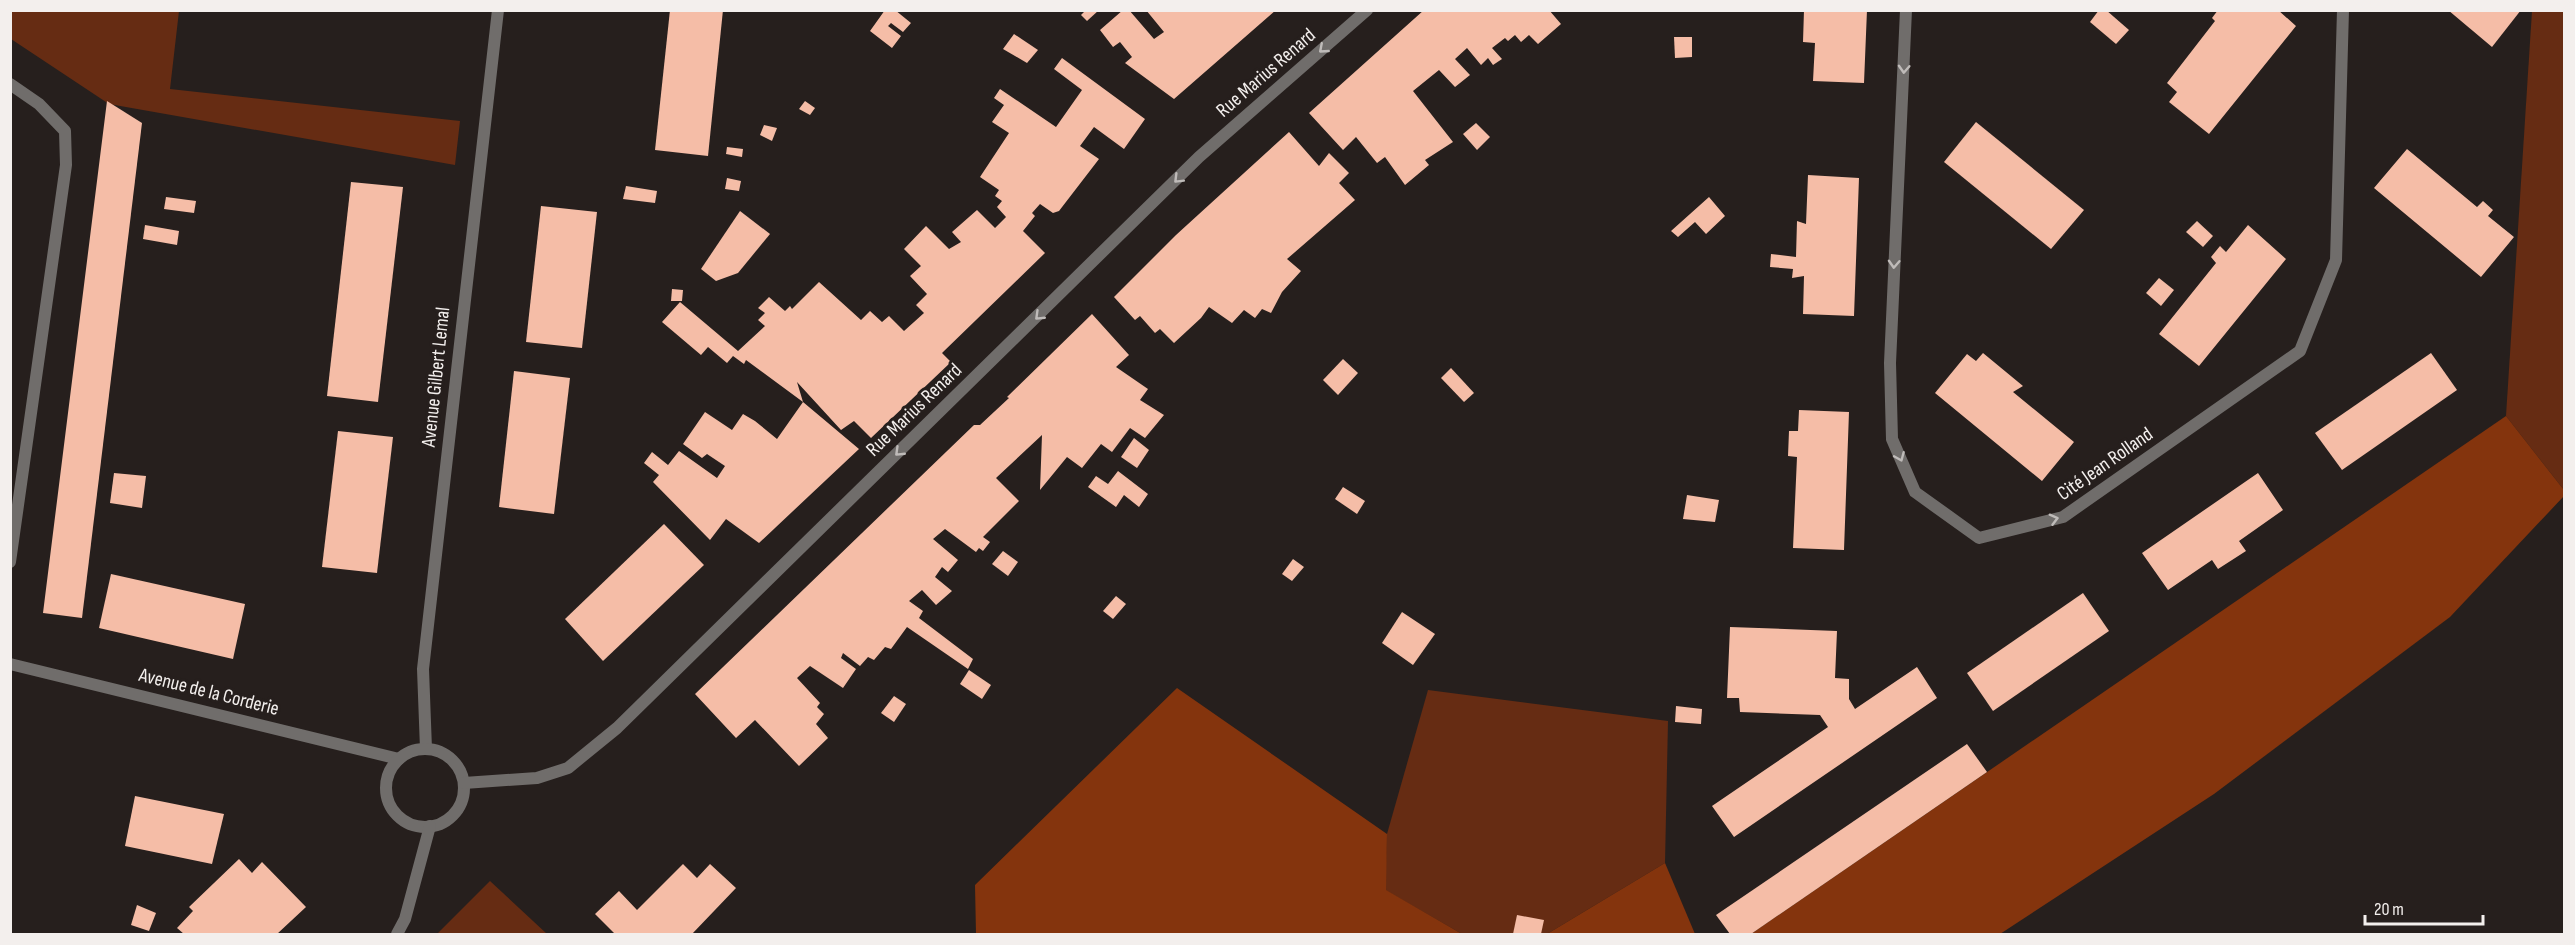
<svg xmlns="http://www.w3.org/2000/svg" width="2575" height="945" font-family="'Sofia Sans Condensed',sans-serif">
	<rect width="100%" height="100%" fill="#261f1d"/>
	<g fill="#662c13">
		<polygon points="10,11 179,11 170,89 460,121 455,165 109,104 11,39"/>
		<polygon points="2532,11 2564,11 2564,490 2506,416"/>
		<polygon points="1428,690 1668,721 1665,863 1547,934 1462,934 1385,890 1387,834"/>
		<polygon points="490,881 547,934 437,934"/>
	</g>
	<g fill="#84340d">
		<polygon points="2506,416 2564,490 2564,496 2450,617 2214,794 2000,934 1751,934"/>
		<polygon points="1177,688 1387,834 1386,890 1462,934 976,934 975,885"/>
		<polygon points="1665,863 1695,934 1547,934"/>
	</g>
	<g fill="#f5bda7">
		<polygon points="670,10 723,10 708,156 655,150"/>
		<polygon points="885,10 895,10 911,23 903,32 891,23 888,26 901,36 892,48 870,31"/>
		<polygon points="1086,10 1099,10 1087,21 1081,15"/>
		<polygon points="1123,10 1129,10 1154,39 1164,32 1146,10 1276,10 1174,99 1125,63 1132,57 1120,42 1113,47 1100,30"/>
		<polygon points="1424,10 1549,10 1561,24 1538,44 1529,35 1521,42 1515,35 1508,41 1505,38 1492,48 1502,59 1493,65 1488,58 1481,65 1467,48 1455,59 1470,75 1455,87 1439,70 1413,91 1453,142 1425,160 1429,165 1405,185 1385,157 1377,163 1356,137 1343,150 1309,113"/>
		<polygon points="1804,10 1867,10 1864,83 1813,81 1815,43 1803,42"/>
		<polygon points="2099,10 2106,10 2129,30 2116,44 2090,22"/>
		<polygon points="2218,10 2278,10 2296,26 2209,134 2169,102 2177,92 2167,83 2215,21 2212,18"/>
		<polygon points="2448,10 2521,10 2492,47"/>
		<polygon points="1014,34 1038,50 1027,63 1003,49"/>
		<polygon points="1674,37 1692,37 1692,57 1675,58"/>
		<polygon points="1062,58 1145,119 1124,149 1094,127 1080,146 1099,159 1059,211 1053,213 1040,204 1032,213 1035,216 1023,231 1045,253 942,353 951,362 871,438 854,421 841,430 797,382 803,402 746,360 744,364 733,356 727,363 708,347 701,355 662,322 680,302 738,351 765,326 758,320 765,313 758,308 769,297 785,311 790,306 792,309 819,282 861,320 870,311 882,322 889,316 904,331 924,313 916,305 927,294 910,276 921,266 904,249 926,226 949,249 961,242 952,232 977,210 995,228 1006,217 997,207 1002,201 995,196 999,190 980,177 1009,133 992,122 1004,105 994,98 1000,89 1056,127 1082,90 1054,69"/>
		<polygon points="107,101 142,123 82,618 43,613"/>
		<polygon points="805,101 815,108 810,115 799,109"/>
		<polygon points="1976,122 2084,210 2051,249 1944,162"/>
		<polygon points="1476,123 1490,137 1477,150 1463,134"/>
		<polygon points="764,125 777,128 772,141 760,135"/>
		<polygon points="1289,132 1319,166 1329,153 1349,173 1339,183 1355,200 1287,259 1301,271 1282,292 1271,313 1262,309 1255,318 1244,310 1232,323 1209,307 1201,318 1174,343 1160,329 1155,333 1140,316 1135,320 1114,297 1176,235"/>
		<polygon points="727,147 743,149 742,157 726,154"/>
		<polygon points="2407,149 2477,207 2483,201 2493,210 2488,216 2514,237 2481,277 2374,188"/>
		<polygon points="1808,175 1859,178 1854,316 1803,314 1804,276 1792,278 1793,269 1770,267 1771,254 1796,257 1797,221 1806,224"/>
		<polygon points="727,178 741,181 739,191 725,189"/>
		<polygon points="351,182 403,187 378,402 327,396"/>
		<polygon points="626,186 657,191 655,203 623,199"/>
		<polygon points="166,197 196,201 194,213 164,209"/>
		<polygon points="1709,197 1725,216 1706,234 1695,222 1678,237 1671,231"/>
		<polygon points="541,206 597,212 582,348 526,342"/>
		<polygon points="740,211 770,234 738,273 716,281 701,269"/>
		<polygon points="2197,221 2213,236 2203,247 2186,232"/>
		<polygon points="145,225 179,231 177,245 143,239"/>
		<polygon points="2248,225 2286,259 2199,366 2159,334 2216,263 2211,257 2220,246 2226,252"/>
		<polygon points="2159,278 2174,290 2161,306 2146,293"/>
		<polygon points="672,289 683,290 682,301 671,301"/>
		<polygon points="1092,314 1129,355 1116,367 1148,389 1140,400 1164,415 1145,438 1130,428 1112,452 1101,444 1082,468 1067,457 1040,490 1042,435 996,478 1019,501 983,537 990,542 983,551 979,548 976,552 945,529 933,539 958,560 948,572 942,567 935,577 952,591 936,605 922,590 909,601 923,611 919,618 973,659 968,669 907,627 891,649 885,647 874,660 868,657 860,666 843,653 841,658 856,669 843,688 810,666 797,678 820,703 817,707 824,714 816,724 828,738 799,766 755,720 736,738 695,694 974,425 980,425 1009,398 1007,397"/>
		<polygon points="1983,353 2023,386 2013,392 2074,442 2042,481 1935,393 1967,354 1976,361"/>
		<polygon points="2431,353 2457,390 2342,470 2315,433"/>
		<polygon points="1343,359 1358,373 1338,395 1323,380"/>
		<polygon points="1451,368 1474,393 1464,402 1441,378"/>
		<polygon points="514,371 570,378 554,514 499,507"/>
		<polygon points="803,402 859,449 759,543 726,519 710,540 653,482 659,475 644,463 652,452 668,465 679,451 717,478 725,466 707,454 702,458 683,444 705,412 732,430 743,414 755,421 777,439"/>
		<polygon points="1799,410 1849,412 1844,550 1793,548 1797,457 1788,456 1789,431 1798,431"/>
		<polygon points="338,431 393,437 377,573 322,567"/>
		<polygon points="1134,438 1149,450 1137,468 1121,457"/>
		<polygon points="1118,471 1148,494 1139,507 1124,495 1116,507 1088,487 1096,476 1108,484"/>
		<polygon points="114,473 146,476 142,508 110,503"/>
		<polygon points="2258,473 2283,510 2239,541 2246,551 2218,569 2212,560 2168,590 2142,553"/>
		<polygon points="1343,487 1365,501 1357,514 1335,499"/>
		<polygon points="1687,495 1719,500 1715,522 1683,519"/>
		<polygon points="664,524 704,565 603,661 565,619"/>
		<polygon points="1003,551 1018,562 1008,576 992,564"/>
		<polygon points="1293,559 1304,567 1292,581 1282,574"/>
		<polygon points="111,574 245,604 233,659 99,628"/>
		<polygon points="2083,593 2109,631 1993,711 1967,673"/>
		<polygon points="1116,596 1126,604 1113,619 1103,611"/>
		<polygon points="1402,612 1435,634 1413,665 1382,643"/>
		<polygon points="1730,627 1837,631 1835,678 1849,679 1849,699 1855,709 1917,667 1937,698 1734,837 1712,806 1828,727 1820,715 1740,712 1739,698 1727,698"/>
		<polygon points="969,670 991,685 982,699 960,684"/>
		<polygon points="894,696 906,704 894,722 881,713"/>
		<polygon points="1676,706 1702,709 1701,724 1675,722"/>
		<polygon points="1967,744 1987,772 1751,934 1730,934 1716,915"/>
		<polygon points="135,796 224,814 212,864 125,846"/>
		<polygon points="239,859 252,873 262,862 306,907 277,934 184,934 177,928 193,911 189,907"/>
		<polygon points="683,864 697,878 710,864 736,888 692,934 615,934 595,914 619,891 637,910"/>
		<polygon points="137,905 156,913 149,931 131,925"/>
		<polygon points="1517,915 1544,920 1541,934 1513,934"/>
	</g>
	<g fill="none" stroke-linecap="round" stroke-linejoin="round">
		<g stroke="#706d6b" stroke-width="12">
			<polyline points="1906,10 1890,363 1892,439 1915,492 1979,538 2063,517 2300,351 2336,260 2343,10"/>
			<polyline points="10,84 39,104 65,131 66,165 10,562"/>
			<polyline points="10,664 399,759"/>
			<polyline points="426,749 423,669 498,10"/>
			<circle cx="425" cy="788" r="39"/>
			<polyline points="464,783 537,778 568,768 617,728 1199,157 1367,10"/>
			<polyline points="397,934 405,919 430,826"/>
		</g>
	</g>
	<defs><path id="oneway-chevron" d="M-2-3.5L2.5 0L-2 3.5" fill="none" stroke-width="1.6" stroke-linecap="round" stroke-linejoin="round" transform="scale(1.5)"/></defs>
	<g stroke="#bfbbb9">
		<use href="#oneway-chevron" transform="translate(1323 49) rotate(139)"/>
		<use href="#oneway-chevron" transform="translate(1904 69) rotate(93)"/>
		<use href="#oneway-chevron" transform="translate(1178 179) rotate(135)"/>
		<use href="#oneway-chevron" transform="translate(1894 264) rotate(93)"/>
		<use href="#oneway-chevron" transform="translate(1039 316) rotate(136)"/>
		<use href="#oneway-chevron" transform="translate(899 452) rotate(136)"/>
		<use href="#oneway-chevron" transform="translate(1900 457) rotate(67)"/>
		<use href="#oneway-chevron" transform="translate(2054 519) rotate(-15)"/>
	</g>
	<g text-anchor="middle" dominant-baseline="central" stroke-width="6" stroke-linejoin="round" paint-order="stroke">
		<g font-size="20" fill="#f3efed" stroke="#261f1d">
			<text transform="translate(1266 73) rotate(-41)">Rue Marius Renard</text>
			<text transform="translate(436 377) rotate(-84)">Avenue Gilbert Lemal</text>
			<text transform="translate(914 410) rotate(-44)">Rue Marius Renard</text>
			<text transform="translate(2105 464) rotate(-35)">Cité Jean Rolland</text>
			<text transform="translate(209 692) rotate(14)">Avenue de la Corderie</text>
		</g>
	</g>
	<rect width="2575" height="945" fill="none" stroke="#f3efed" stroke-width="24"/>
	<path d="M2365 915v9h118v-9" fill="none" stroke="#f3efed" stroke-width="3"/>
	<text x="2374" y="915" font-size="18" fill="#f3efed" stroke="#261f1d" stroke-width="4.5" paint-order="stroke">20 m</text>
</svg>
